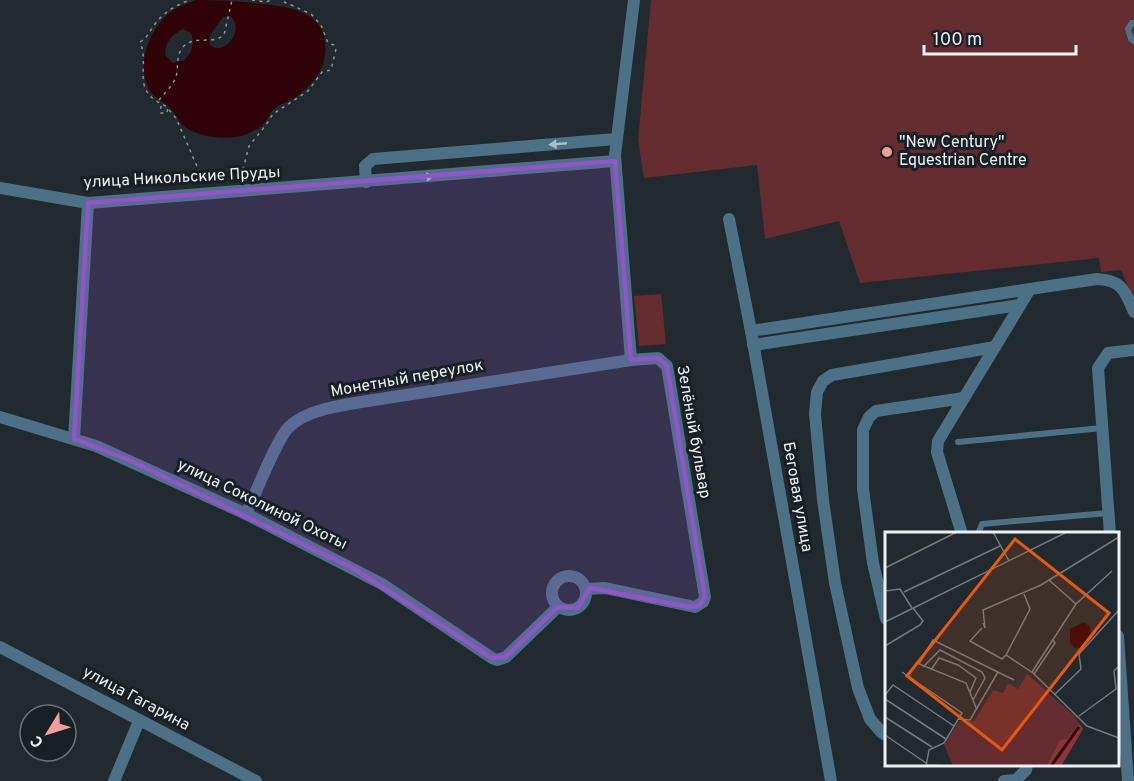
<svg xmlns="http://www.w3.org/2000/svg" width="1134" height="781" font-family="Overpass,sans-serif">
	<rect width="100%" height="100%" fill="#212a2f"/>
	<g fill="#642c2e">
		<polygon points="651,0 1134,0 1134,300 1121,270 1101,272 1099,258 860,283 839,221 765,239 757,165 644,178 638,140"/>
		<polygon points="661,294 666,344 639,346 634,296"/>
	</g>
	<path fill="#2f0307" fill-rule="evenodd" d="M196,0C216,0 236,1 255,3C289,7 330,10 325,55C323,73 308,89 294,98C287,102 279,104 274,109C270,112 269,117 266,121C261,128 252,132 244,135C227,141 196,137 183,125C178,121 176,114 172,110C165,102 154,98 149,89C136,65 149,31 168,14C176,7 186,4 196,0ZM229,16C247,26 225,58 210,45L209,37L223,17ZM183,29L191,33C195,44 192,53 184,60L173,63L166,56C163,44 172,34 183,29Z"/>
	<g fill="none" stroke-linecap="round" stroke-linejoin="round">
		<g stroke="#8d9498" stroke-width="1.5" stroke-dasharray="3 4.5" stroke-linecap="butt">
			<polyline points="252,0 266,2 271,0"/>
			<path d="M159,100C164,94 173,85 176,77C179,66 175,55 184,46C196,35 212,45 224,35L232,0"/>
			<path d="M161,106L160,113H167L168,107C128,91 151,68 140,42C148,37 149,32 155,24C164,12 176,5 190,0"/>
			<polyline points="169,110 176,118 199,171 203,173 243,169 249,146 266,125 273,114 308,91 322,72 331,70 336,49 334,45 328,43 321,25 311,14 280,0"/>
		</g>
		<g stroke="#4c7086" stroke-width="6">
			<polyline points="1134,23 1132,23 1128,29 1131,39 1134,41"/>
			<polyline points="958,442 1102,428"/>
			<polyline points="978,534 982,524 1108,513"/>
		</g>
		<g stroke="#4c7086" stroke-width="12">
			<polyline points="366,182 365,166 373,159 616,139"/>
			<polyline points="0,188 88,203 615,161"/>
			<polyline points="729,219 751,331 831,781"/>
			<path d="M751,331L1097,279C1122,280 1125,291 1134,312"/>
			<polyline points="753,345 1020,305"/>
			<polyline points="0,417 96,446 246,514 382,584 492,658 497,660 506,657 558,607"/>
			<polyline points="74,439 88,203"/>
			<path d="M246,514C255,496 277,437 290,426C307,410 338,406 361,402L631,360"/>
			<polyline points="962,534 937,452 938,441 1030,289"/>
			<polyline points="1110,534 1098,368 1108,353 1134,350"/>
			<circle cx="569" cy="593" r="17"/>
			<polyline points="586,589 605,588 695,607 703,602 705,597 667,366 658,358 631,360 615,155 634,0"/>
			<polyline points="886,619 873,563 863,489 863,430 869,417 876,411 964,398"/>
			<polyline points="1118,636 1128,781"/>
			<polyline points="0,647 256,781"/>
			<polyline points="886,735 882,733 870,719 858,688 835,583 823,500 815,414 817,392 823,381 832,375 995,347"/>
			<polyline points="114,781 139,721"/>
			<polyline points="1004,781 1016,780 1026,770 1027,764"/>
		</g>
	</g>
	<defs><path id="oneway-solid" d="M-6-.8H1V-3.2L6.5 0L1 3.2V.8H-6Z" transform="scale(1.5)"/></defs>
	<g fill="#adbec9">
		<use href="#oneway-solid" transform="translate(558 144) rotate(175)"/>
		<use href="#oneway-solid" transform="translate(425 177) rotate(-5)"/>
	</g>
	<path fill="#9254ca" fill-opacity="0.2" stroke="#9254ca" stroke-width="4.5" stroke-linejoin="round" d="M615,161L631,360L658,358L667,366L705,597L699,606L689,607L590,588L578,608L558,607L506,657L492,658L354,569L129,460L74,439L88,203Z"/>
	<circle fill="#f59b9c" stroke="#182025" stroke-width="2" cx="887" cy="152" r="6"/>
	<g text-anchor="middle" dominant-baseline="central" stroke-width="6" stroke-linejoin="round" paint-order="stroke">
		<g font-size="16" fill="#edf2f6" stroke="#182025" text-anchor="start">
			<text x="899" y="143">"New Century"<tspan x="899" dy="18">Equestrian Centre</tspan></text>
		</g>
		<g font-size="16" fill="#edf2f6" stroke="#182025">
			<text transform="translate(182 178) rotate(-3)">улица Никольские Пруды</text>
			<text transform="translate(407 379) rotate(-10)">Монетный переулок</text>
			<text transform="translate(693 432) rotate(80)">Зелёный бульвар</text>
			<text transform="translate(797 497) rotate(80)">Беговая улица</text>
			<text transform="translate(262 505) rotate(26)">улица Соколиной Охоты</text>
			<text transform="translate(136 699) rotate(28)">улица Гагарина</text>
		</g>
	</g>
	<g transform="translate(885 532)">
		<rect width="234" height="234" fill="#212a2f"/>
		<path d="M142,142L190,184L198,197L176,234H68L59,213L74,189H89L108,158L118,161L123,151L133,157Z" fill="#642c2e"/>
		<path d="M194,192L198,197L176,234H162L175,208L182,207Z" fill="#8d343a"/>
		<path d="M199,90L205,95L206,103L195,116H189L185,110V97Z" fill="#2f0307"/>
		<path fill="none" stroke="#2f0307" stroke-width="3" d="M166,234L194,195"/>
		<path fill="none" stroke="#737a7f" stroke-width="1.5" d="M108,0L124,29M0,36L72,0M164,48L191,72M0,59L15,57L27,76M19,60L115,14M0,90L182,0M98,91L100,96L98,78L156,53L234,5M97,96L85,109L117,127L121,123L148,141L202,194L234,206M0,114L35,93L38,89L28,76M121,123L145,77L139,62M38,135L55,118L97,140L100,146L88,168M46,138L54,126L73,133L91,146L85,160M17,140L77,181L59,211L44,218L41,234M147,140L191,72L227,39M149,142L170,111L168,108M0,163L8,153L69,194M169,163L196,137L194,122L234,78M0,167L61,207M92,178L81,151L34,132L48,108L129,148M194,184L231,157L229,139L234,134M0,185L47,215M73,187L85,188L113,140M0,203L41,231M42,233L66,234"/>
		<path fill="#e8590c" fill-opacity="0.15" stroke="#e8590c" stroke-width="3" d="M130,7L224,81L117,218L22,144Z"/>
		<rect width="234" height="234" fill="none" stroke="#edf2f6" stroke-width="3"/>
	</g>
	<g transform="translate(48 733) rotate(232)"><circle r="28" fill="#182025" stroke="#6d7479" stroke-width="1.5"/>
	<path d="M0-4.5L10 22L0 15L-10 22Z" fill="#f59b9c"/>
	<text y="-9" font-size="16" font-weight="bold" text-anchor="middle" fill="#edf2f6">С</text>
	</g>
	<path d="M924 45v9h152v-9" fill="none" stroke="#edf2f6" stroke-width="3"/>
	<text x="933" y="45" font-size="18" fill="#edf2f6" stroke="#182025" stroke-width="4.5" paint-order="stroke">100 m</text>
</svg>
